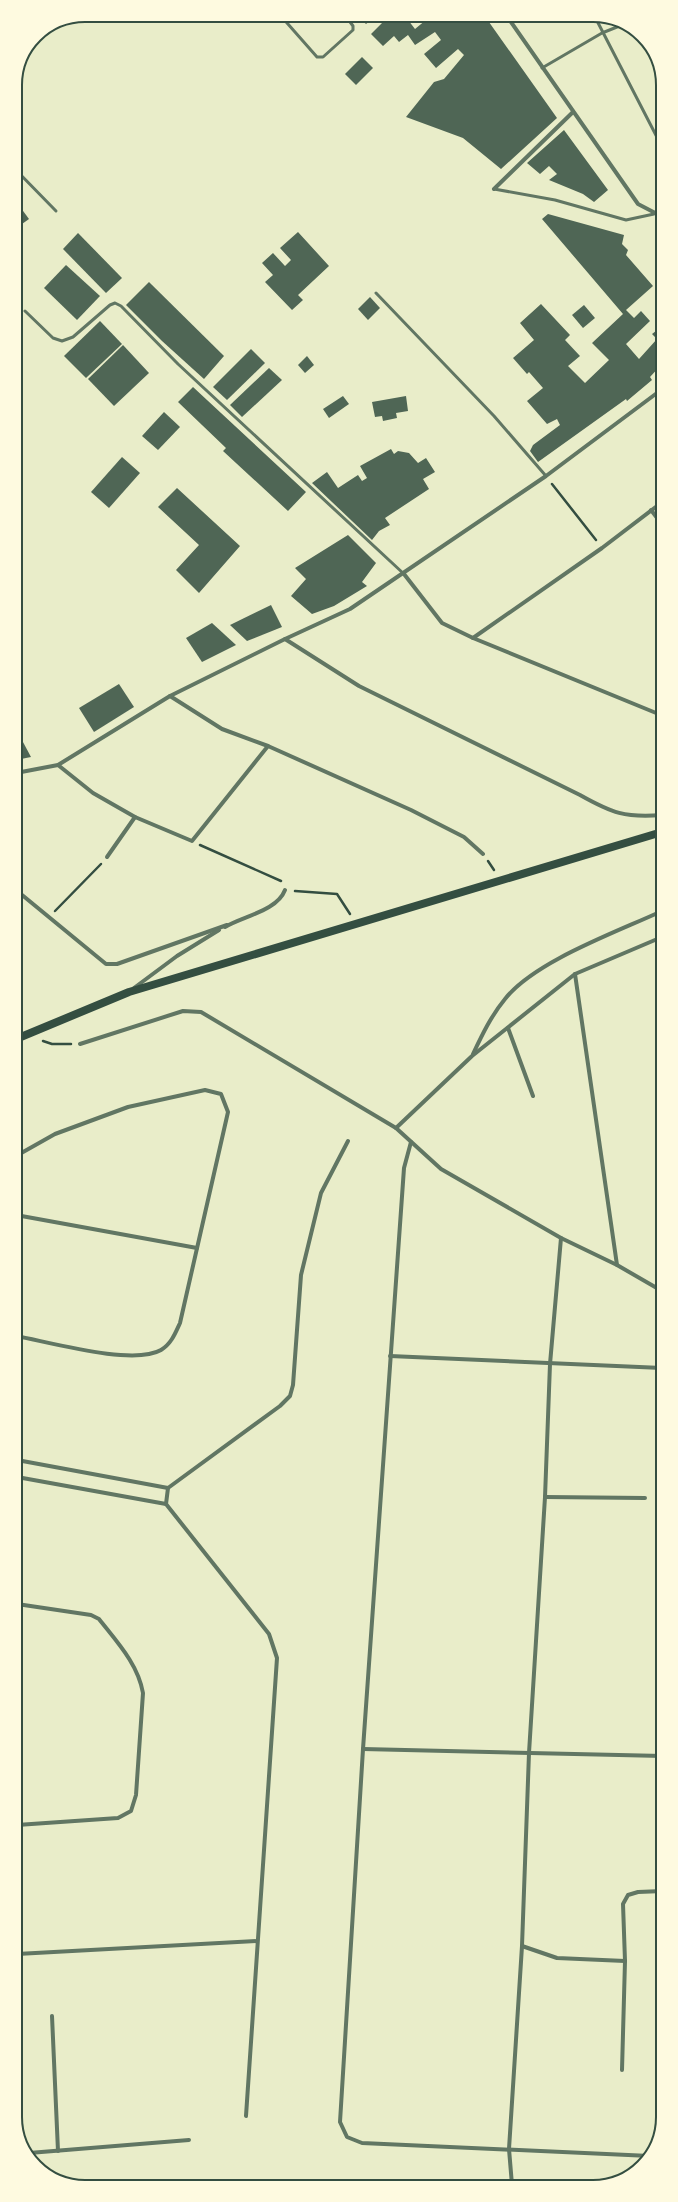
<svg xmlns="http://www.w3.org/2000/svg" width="678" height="2202" font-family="'DM Sans',sans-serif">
	<rect width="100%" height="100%" fill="#e9edc9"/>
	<g fill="#4f6655">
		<polygon points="357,15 406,15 405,16 415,29 432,15 484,15 557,118 501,169 463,138 406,117 434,82 444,79 464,55 458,49 436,68 424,54 441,40 435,32 415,45 408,35 399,42 394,36 383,46 371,34 382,23 376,16 366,24"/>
		<polygon points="362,57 373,68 356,85 345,74"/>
		<polygon points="564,130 608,190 594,202 583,194 549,180 557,174 549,166 540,174 527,163"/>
		<polygon points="15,200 29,219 15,229"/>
		<polygon points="548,214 624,235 622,244 628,250 626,255 653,286 626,310 634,318 641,311 650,321 626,344 639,359 657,339 652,334 661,327 661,365 650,377 652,380 627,401 626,399 538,462 530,451 533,445 560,425 557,419 547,424 527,401 543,388 529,372 527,374 513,358 534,340 520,323 541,304 570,335 565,340 580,356 568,366 585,383 609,360 592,343 623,314 542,219"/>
		<polygon points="298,232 329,266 298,295 303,300 292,310 265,282 273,275 262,263 273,253 285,266 291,260 280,248"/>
		<polygon points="78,233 122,278 106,293 63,249"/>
		<polygon points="66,265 100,296 77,320 44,288"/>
		<polygon points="149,282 224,356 204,379 162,341 126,305"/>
		<polygon points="370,297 380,308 368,320 358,309"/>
		<polygon points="584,305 595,318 583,328 572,315"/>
		<polygon points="100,321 122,344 86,378 64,356"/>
		<polygon points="123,345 149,373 114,406 88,379"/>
		<polygon points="251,349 265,363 227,400 213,387"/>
		<polygon points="307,356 314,365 305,373 298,365"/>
		<polygon points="269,368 282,380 242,417 230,405"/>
		<polygon points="193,387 306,492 288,511 223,451 226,448 178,402"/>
		<polygon points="343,396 349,404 329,418 323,409"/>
		<polygon points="406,396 408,411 396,413 397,418 383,421 382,416 375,417 372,402"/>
		<polygon points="164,412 180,427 158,450 142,436"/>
		<polygon points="391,449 394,454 398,451 409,453 418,463 426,458 435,472 423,479 429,489 385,518 390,525 379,531 372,540 312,483 327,472 338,488 358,475 362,481 367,478 360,466"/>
		<polygon points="122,457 140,473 109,508 91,492"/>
		<polygon points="177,488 240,546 199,593 176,570 199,545 158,507"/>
		<polygon points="348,535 376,563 362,582 367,586 334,606 312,614 291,596 306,579 295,568"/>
		<polygon points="271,605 282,627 247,641 230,625"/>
		<polygon points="212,623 236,645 202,662 186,638"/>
		<polygon points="119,684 134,707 94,732 79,708"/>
		<polygon points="16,729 31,757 16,760"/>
	</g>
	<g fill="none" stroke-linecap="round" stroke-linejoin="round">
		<g stroke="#344e41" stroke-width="2.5">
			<polyline points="552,484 596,540"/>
			<polyline points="200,845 281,881"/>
			<polyline points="488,861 494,870"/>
			<polyline points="295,891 337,894 350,914"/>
			<polyline points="55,911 101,864"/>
			<polyline points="43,1041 52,1044 71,1044"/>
		</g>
		<g stroke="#617663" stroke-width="3">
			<polyline points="280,15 317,57 323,57 353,30 353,26 345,15"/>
			<polyline points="594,15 661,145"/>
			<polyline points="542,68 602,33 622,25"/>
			<polyline points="15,169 56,211"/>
			<polyline points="494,189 555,200 626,220 654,214"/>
			<polyline points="376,293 494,416 546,476"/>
			<polyline points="25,311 53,338 62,341 73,337 110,305 115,303 121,306 178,364 404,574"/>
		</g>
		<g stroke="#617663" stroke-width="4">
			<polyline points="506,15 638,204 661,216"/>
			<polyline points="494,189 573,112"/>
			<polyline points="651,510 661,523"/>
			<polyline points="404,574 442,623 473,638 661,715"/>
			<polyline points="473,638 602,548 661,503"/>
			<path d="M285,639L359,686L580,795C612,813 625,818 662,815"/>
			<polyline points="170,696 222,729 268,746 411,810 464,837 483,854"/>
			<polyline points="58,765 93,793 135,817 192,841 268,746"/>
			<polyline points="16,773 58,765 170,696 285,639 350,609 546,476 661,390"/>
			<polyline points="107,857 135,817"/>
			<polyline points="16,890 106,964 117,964 227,925"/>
			<path d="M225,927C243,916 277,911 285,890"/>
			<polyline points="575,974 617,1265"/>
			<polyline points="134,988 177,956 219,930"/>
			<polyline points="508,1028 533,1096"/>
			<polyline points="80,1044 183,1011 201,1012 396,1128 441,1169 561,1238 617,1265 662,1291"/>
			<path d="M473,1054C482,1035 491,1016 505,999C535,961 617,932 662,911"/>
			<polyline points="396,1128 472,1056 575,974 662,937"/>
			<polyline points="411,1142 404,1168 363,1749 340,2122 347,2137 362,2143 650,2156"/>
			<path d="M16,1156L55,1134L128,1107L205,1090L221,1094L228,1112L180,1323C175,1334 171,1344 161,1350C133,1366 49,1342 16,1336"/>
			<polyline points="16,1215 197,1248"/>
			<polyline points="390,1356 662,1368"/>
			<polyline points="17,1460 168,1488"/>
			<polyline points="17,1477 166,1504"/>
			<polyline points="545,1497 645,1498"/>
			<path d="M17,1604L91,1615L99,1619C117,1642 138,1664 143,1693L136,1795L131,1811L118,1818L17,1825"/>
			<polyline points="363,1749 663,1756"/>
			<polyline points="522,1946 557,1958 625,1961"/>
			<polyline points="17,1954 257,1941"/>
			<polyline points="52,2016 58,2151"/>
			<polyline points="622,2070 625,1961 623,1904 628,1895 638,1892 663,1891"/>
			<polyline points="246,2116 277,1658 269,1634 166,1504 168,1488 280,1406 290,1396 293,1385 301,1275 321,1193 348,1141"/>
			<polyline points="29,2153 189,2140"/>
			<polyline points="512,2185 509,2149 522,1946 529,1753 545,1497 550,1364 561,1238"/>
		</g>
		<polyline stroke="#344e41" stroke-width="8" points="16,1039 129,992 662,832"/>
	</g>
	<path d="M0 0H678V2202H0ZM85 22H593A63 63 0 0 1 656 85V2117A63 63 0 0 1 593 2180H85A63 63 0 0 1 22 2117V85A63 63 0 0 1 85 22Z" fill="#fefae0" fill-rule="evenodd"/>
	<path fill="none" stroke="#344e41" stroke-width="2" d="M85 22H593A63 63 0 0 1 656 85V2117A63 63 0 0 1 593 2180H85A63 63 0 0 1 22 2117V85A63 63 0 0 1 85 22Z"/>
</svg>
